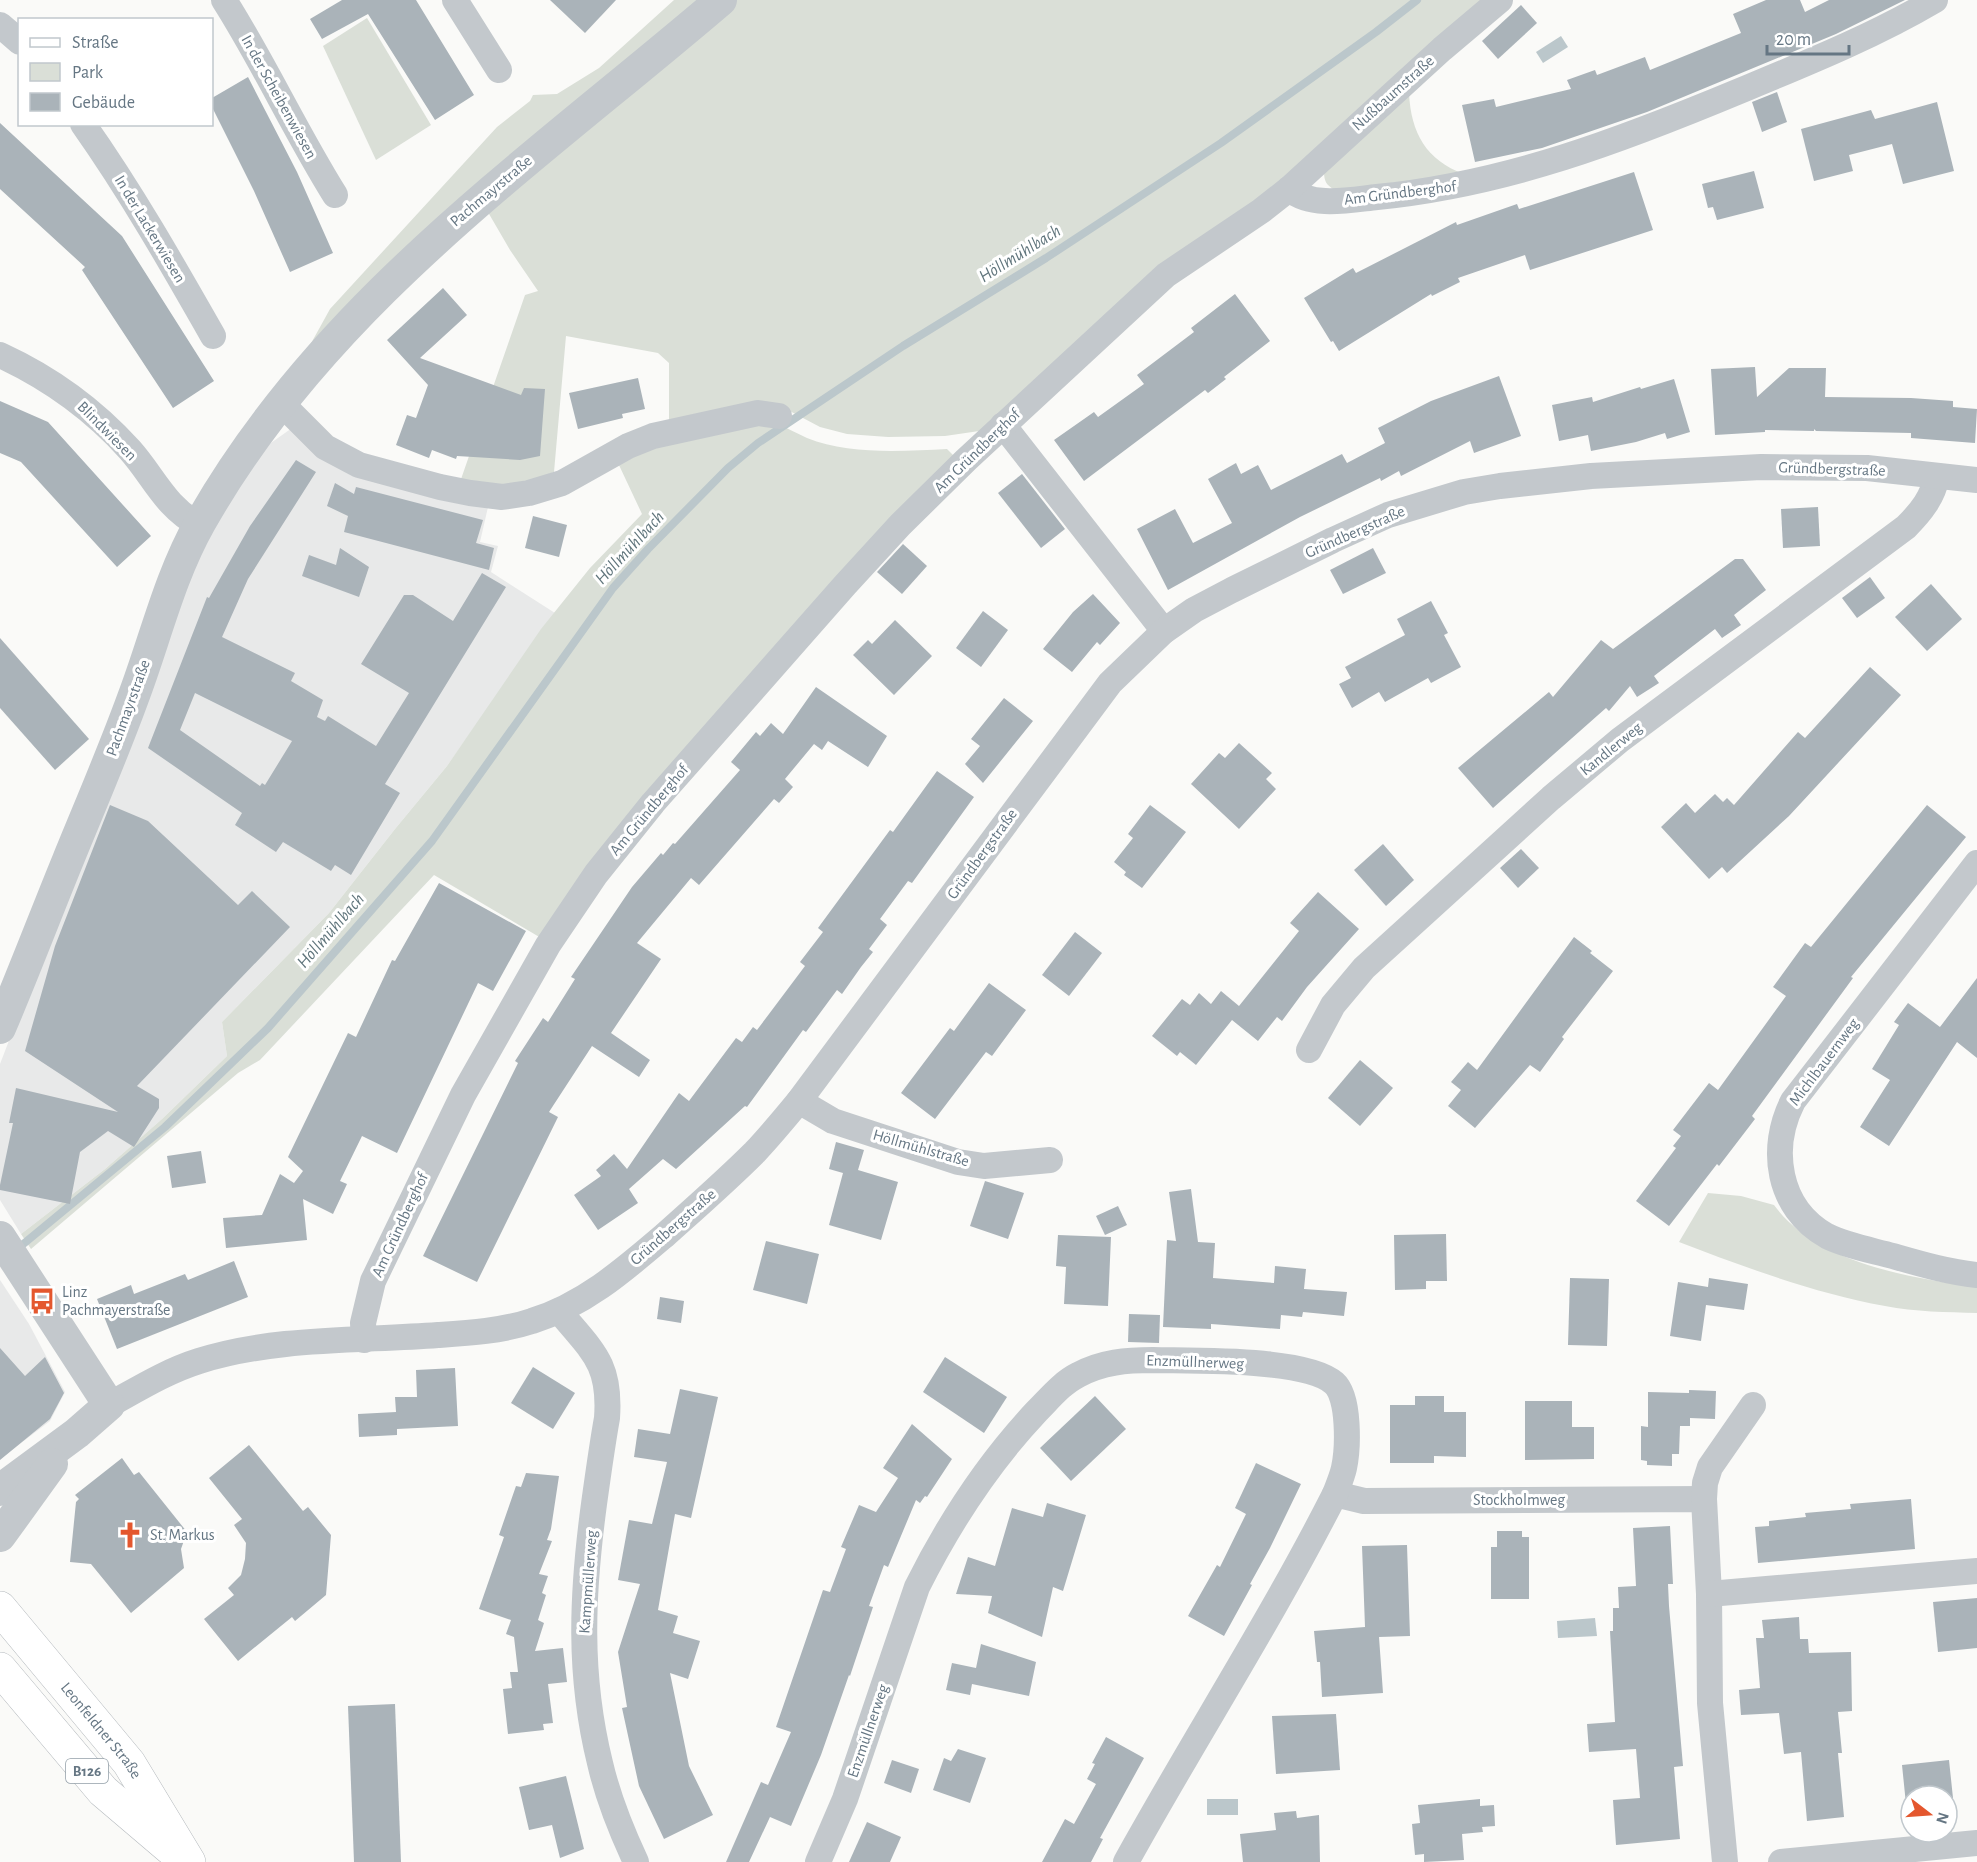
<svg xmlns="http://www.w3.org/2000/svg" width="1977" height="1862" font-family="'Alegreya Sans',sans-serif">
	<rect width="100%" height="100%" fill="#fafaf8"/>
	<g fill="#e8e9e9">
		<polygon points="292,428 488,507 480,542 498,546 491,572 555,613 447,766 395,829 329,913 222,1022 227,1056 162,1119 105,1169 21,1234 0,1200 0,1064 193,562 261,450"/>
		<polygon points="0,1280 29,1324 65,1392 50,1421 0,1459"/>
	</g>
	<g fill="#dadfd7">
		<polygon points="674,0 703,0 309,347 330,309 497,127 530,101 533,95 557,94 599,68"/>
		<polygon points="734,0 1485,0 1272,190 986,430 945,436 888,437 847,434 820,427 786,409 669,421 669,363 658,353 566,336 554,472 512,488 460,482 525,295 538,291 510,250 485,207"/>
		<polygon points="367,18 431,125 376,160 323,46"/>
		<path d="M1409,93C1411,133 1426,160 1464,174L1335,190C1326,185 1324,181 1324,171Z"/>
		<path d="M773,421C785,427 796,433 807,438C848,455 903,451 947,449L955,457L541,938L434,875L260,1060L238,1073L31,1249L21,1234L105,1169L162,1119L227,1056L222,1022L329,913L395,829L447,766L541,629L590,568L642,514L618,463L643,450Z"/>
		<path d="M1708,1193L1741,1196L1774,1205C1816,1263 1910,1278 1977,1287V1313C1947,1312 1915,1312 1885,1306C1814,1293 1747,1268 1679,1242Z"/>
	</g>
	<g fill="#bbc7cb">
		<polygon points="1561,36 1568,47 1543,63 1536,52"/>
		<polygon points="1595,1618 1597,1636 1558,1638 1557,1621"/>
		<rect x="1207" y="1799" width="31" height="16"/>
	</g>
	<g fill="none" stroke-linecap="round" stroke-linejoin="round">
		<polyline stroke="#bbc7cb" stroke-width="8" points="16,1250 165,1127 268,1028 432,841 613,588 648,549 728,468 758,443 903,346 1046,258 1221,143 1376,32 1417,0"/>
	</g>
	<g fill="#aab3b9" fill-rule="evenodd">
		<polygon points="342,0 416,0 474,95 435,120 368,14 322,39 310,19"/>
		<polygon points="550,0 616,0 585,33"/>
		<polygon points="1766,0 1800,0 1805,12 1829,0 1905,0 1836,34 1647,112 1542,148 1475,162 1462,105 1494,99 1496,107 1571,89 1567,80 1595,70 1597,75 1645,57 1650,70 1741,33 1733,14"/>
		<polygon points="1521,5 1537,23 1498,59 1482,41"/>
		<polygon points="248,77 297,172 333,253 290,272 254,191 212,107 212,98"/>
		<polygon points="1777,92 1787,122 1762,132 1752,102"/>
		<polygon points="1937,102 1954,171 1903,184 1892,144 1849,155 1853,171 1814,181 1801,129 1871,110 1875,119"/>
		<polygon points="0,123 122,236 214,381 173,408 82,270 85,267 0,189"/>
		<polygon points="1754,171 1764,208 1717,220 1713,207 1708,208 1702,184"/>
		<polygon points="1634,172 1653,230 1530,270 1525,255 1458,278 1460,282 1432,296 1431,294 1339,351 1333,341 1331,342 1304,298 1353,268 1356,273 1456,222 1457,225 1517,204 1519,209"/>
		<polygon points="443,288 467,315 420,358 521,395 524,388 545,389 540,456 520,460 457,456 456,459 432,450 429,458 396,445 407,415 416,418 428,385 387,340"/>
		<polygon points="1235,294 1270,341 1224,377 1226,379 1208,393 1205,390 1084,481 1054,440 1094,412 1098,417 1144,384 1137,375 1194,332 1191,328"/>
		<polygon points="1755,367 1757,397 1789,368 1826,368 1825,397 1911,398 1953,401 1953,407 1977,409 1975,443 1911,438 1911,433 1816,431 1814,429 1814,431 1765,430 1765,432 1715,435 1711,369"/>
		<polygon points="1499,376 1521,436 1474,453 1470,441 1401,476 1399,471 1381,481 1380,478 1300,517 1168,590 1137,529 1175,509 1193,543 1232,523 1208,479 1236,463 1241,474 1258,465 1271,490 1342,454 1347,463 1385,443 1378,428 1431,401"/>
		<polygon points="638,378 645,409 622,414 623,418 578,429 569,393"/>
		<polygon points="1674,379 1690,432 1667,439 1665,433 1636,442 1591,451 1588,435 1559,441 1552,405 1592,397 1593,402 1640,387 1641,389"/>
		<polygon points="0,401 48,422 151,536 117,567 21,462 0,453"/>
		<path d="M296,460L316,472L248,579L222,637L295,673L291,681L323,700L317,717L325,721L328,716L376,746L409,693L361,664L404,595H413L453,621L482,573L506,587L385,784L400,793L351,875L335,865L331,871L283,842L276,852L235,825L242,813L148,748L207,597L209,598L250,526ZM195,693L292,741L265,785L262,783L260,786L180,730Z"/>
		<polygon points="1022,474 1065,529 1041,548 998,493"/>
		<polygon points="335,483 354,494 356,487 483,520 476,543 494,548 489,570 344,532 348,516 327,506"/>
		<polygon points="1818,507 1820,546 1783,548 1781,509"/>
		<polygon points="533,516 567,525 559,557 525,548"/>
		<polygon points="903,544 927,566 902,594 877,572"/>
		<polygon points="340,548 369,567 359,597 302,576 309,555 336,565"/>
		<polygon points="1373,548 1386,573 1343,594 1330,570"/>
		<polygon points="1735,559 1743,559 1766,590 1734,615 1741,625 1722,638 1715,629 1654,676 1659,683 1637,697 1630,686 1609,711 1606,708 1493,808 1458,768 1549,692 1553,697 1601,640 1613,649"/>
		<polygon points="1870,577 1885,598 1857,618 1842,598"/>
		<polygon points="1931,584 1962,619 1927,651 1895,617"/>
		<polygon points="1093,594 1120,623 1100,645 1097,642 1072,672 1043,649 1073,612"/>
		<polygon points="1431,601 1448,633 1444,635 1461,667 1431,683 1428,678 1385,702 1379,692 1352,708 1339,684 1351,678 1345,667 1405,635 1397,619"/>
		<polygon points="983,611 1008,630 981,667 956,648"/>
		<polygon points="895,620 932,656 894,695 853,655 868,640 872,644"/>
		<polygon points="0,638 89,739 55,770 0,708"/>
		<polygon points="1870,667 1901,695 1789,816 1727,873 1722,867 1709,879 1661,827 1686,803 1695,813 1715,794 1723,802 1727,798 1734,805 1798,732 1805,738"/>
		<polygon points="816,687 887,736 868,767 828,741 822,750 814,744 785,779 793,787 779,803 774,799 699,885 691,878 637,943 661,959 611,1033 650,1060 639,1077 592,1046 549,1112 558,1117 477,1282 423,1256 518,1063 515,1061 543,1018 548,1022 575,979 571,977 632,887 661,853 663,855 673,843 675,844 740,770 731,762 756,732 760,736 771,723 783,734"/>
		<polygon points="1004,698 1033,721 983,783 965,764 980,746 971,739"/>
		<polygon points="1239,743 1272,773 1266,779 1276,789 1239,829 1191,784 1219,753 1225,758"/>
		<polygon points="937,771 974,797 912,883 908,881 880,919 887,925 869,949 873,952 861,967 842,994 837,990 806,1032 803,1030 747,1107 745,1106 676,1169 663,1159 629,1189 638,1203 598,1230 574,1195 601,1176 596,1170 614,1154 627,1169 679,1093 689,1101 736,1038 742,1042 753,1027 757,1030 805,966 800,962 823,932 818,928 890,830 893,832"/>
		<polygon points="110,805 148,821 238,905 252,891 290,927 137,1086 159,1099 159,1108 134,1147 108,1131 80,1152 70,1204 0,1190 0,1185 13,1123 9,1123 16,1088 118,1112 25,1051 55,946"/>
		<polygon points="1150,805 1186,832 1142,888 1124,875 1126,872 1114,862 1133,838 1128,834"/>
		<polygon points="1927,805 1966,837 1851,977 1853,978 1752,1116 1755,1119 1719,1166 1717,1164 1669,1226 1636,1201 1676,1148 1673,1146 1681,1136 1673,1130 1709,1083 1718,1090 1786,996 1773,987 1805,943 1811,947"/>
		<polygon points="1383,844 1414,880 1386,906 1354,870"/>
		<polygon points="1521,849 1539,868 1518,888 1500,868"/>
		<polygon points="439,883 526,931 493,991 478,983 397,1153 362,1136 340,1181 347,1184 333,1214 303,1199 307,1240 226,1248 223,1218 262,1215 280,1174 294,1183 303,1171 288,1157 348,1033 356,1037 392,960 395,961"/>
		<polygon points="1318,892 1359,929 1307,987 1282,1021 1277,1017 1258,1041 1232,1020 1196,1065 1180,1052 1177,1056 1152,1036 1182,999 1190,1005 1199,993 1211,1004 1221,991 1239,1006 1299,931 1290,923"/>
		<polygon points="1075,932 1102,953 1069,996 1042,975"/>
		<polygon points="1574,937 1592,951 1590,953 1613,971 1562,1037 1564,1039 1540,1072 1530,1065 1475,1128 1448,1106 1461,1090 1451,1082 1468,1062 1477,1070"/>
		<polygon points="1977,978 1977,1058 1957,1042 1889,1146 1860,1127 1890,1080 1872,1069 1899,1025 1894,1022 1908,1003 1940,1027"/>
		<polygon points="989,983 1026,1010 992,1056 986,1052 935,1119 901,1093 950,1028 954,1031"/>
		<polygon points="1360,1060 1393,1088 1360,1126 1328,1098"/>
		<polygon points="836,1142 864,1150 858,1170 898,1182 881,1240 829,1225 843,1173 829,1169"/>
		<polygon points="201,1151 206,1183 172,1188 167,1156"/>
		<polygon points="985,1181 1024,1193 1008,1239 970,1226"/>
		<polygon points="1191,1189 1198,1242 1215,1243 1213,1278 1274,1283 1275,1266 1306,1269 1304,1289 1347,1292 1344,1316 1303,1312 1302,1317 1281,1315 1280,1329 1211,1324 1211,1329 1163,1327 1167,1240 1176,1241 1169,1192"/>
		<polygon points="1118,1206 1127,1225 1105,1235 1096,1216"/>
		<polygon points="1446,1234 1447,1281 1426,1281 1426,1289 1395,1290 1394,1235"/>
		<polygon points="1058,1235 1111,1237 1108,1306 1064,1304 1066,1267 1056,1266"/>
		<polygon points="766,1241 819,1254 807,1304 753,1290"/>
		<polygon points="234,1261 248,1297 117,1349 97,1299 131,1285 134,1294 185,1274 188,1280"/>
		<polygon points="1570,1278 1609,1279 1607,1346 1568,1345"/>
		<polygon points="1709,1278 1748,1284 1744,1310 1706,1305 1701,1341 1670,1336 1678,1282 1708,1287"/>
		<polygon points="660,1297 684,1301 681,1323 657,1319"/>
		<polygon points="1129,1314 1160,1315 1159,1343 1128,1342"/>
		<polygon points="0,1348 25,1376 45,1357 64,1393 50,1419 0,1460"/>
		<polygon points="945,1357 1007,1397 984,1433 923,1392"/>
		<polygon points="533,1367 575,1393 553,1429 511,1403"/>
		<polygon points="455,1368 458,1426 397,1429 397,1435 359,1437 358,1414 396,1412 395,1397 417,1397 416,1370"/>
		<polygon points="680,1389 718,1397 691,1518 675,1514 658,1610 678,1616 673,1633 700,1641 688,1679 670,1673 689,1766 713,1815 664,1839 639,1786 622,1708 627,1707 618,1652 640,1584 618,1580 629,1520 652,1524 667,1462 634,1457 638,1429 670,1434"/>
		<polygon points="1689,1390 1716,1391 1715,1419 1690,1418 1690,1426 1680,1426 1679,1454 1672,1454 1672,1466 1647,1465 1647,1461 1641,1460 1641,1426 1648,1427 1648,1392 1689,1393"/>
		<polygon points="1095,1396 1126,1429 1071,1481 1040,1448"/>
		<polygon points="1415,1396 1444,1396 1444,1412 1466,1412 1466,1457 1434,1456 1434,1463 1390,1463 1390,1405 1415,1405"/>
		<polygon points="1525,1401 1572,1401 1572,1427 1594,1427 1594,1459 1525,1460"/>
		<polygon points="912,1424 952,1459 927,1497 925,1496 920,1503 916,1500 888,1567 884,1565 869,1606 873,1607 850,1676 849,1675 821,1755 791,1826 770,1817 749,1862 726,1862 761,1782 768,1785 791,1732 776,1727 823,1590 830,1592 846,1549 841,1547 859,1505 876,1512 898,1478 883,1468"/>
		<polygon points="249,1445 303,1511 308,1507 331,1535 326,1595 295,1621 292,1617 238,1661 204,1619 234,1595 228,1588 241,1575 245,1559 246,1543 234,1525 242,1519 209,1478"/>
		<polygon points="122,1458 134,1475 139,1472 187,1532 181,1549 184,1568 131,1613 91,1564 70,1562 76,1502 79,1499 75,1495"/>
		<polygon points="1256,1463 1301,1484 1270,1548 1250,1584 1252,1585 1224,1636 1188,1616 1217,1565 1220,1567 1246,1514 1235,1508"/>
		<polygon points="526,1473 559,1476 551,1529 547,1540 552,1541 539,1574 548,1576 542,1593 546,1595 538,1620 544,1623 535,1651 563,1648 567,1682 548,1684 553,1723 543,1724 544,1730 508,1734 503,1689 512,1688 510,1672 518,1672 514,1637 506,1634 511,1620 479,1609 504,1537 499,1535 516,1486 521,1487"/>
		<polygon points="1911,1499 1915,1549 1758,1563 1755,1527 1769,1526 1769,1521 1806,1517 1805,1513 1851,1509 1850,1504"/>
		<polygon points="1047,1503 1086,1515 1063,1591 1053,1587 1042,1637 988,1613 992,1596 956,1594 968,1557 995,1566 1012,1508 1043,1517"/>
		<polygon points="1670,1526 1673,1584 1668,1584 1669,1606 1683,1766 1674,1767 1680,1839 1616,1845 1613,1800 1640,1798 1636,1749 1589,1752 1587,1724 1615,1722 1610,1631 1613,1631 1613,1608 1619,1608 1618,1587 1636,1586 1633,1528"/>
		<polygon points="1497,1531 1522,1531 1522,1537 1529,1537 1529,1599 1491,1599 1491,1547 1497,1547"/>
		<polygon points="1407,1545 1410,1636 1379,1637 1383,1693 1322,1697 1320,1662 1317,1662 1314,1631 1365,1627 1362,1546"/>
		<polygon points="1977,1598 1977,1648 1938,1652 1933,1602"/>
		<polygon points="1799,1617 1800,1639 1808,1639 1809,1653 1851,1652 1852,1711 1838,1712 1842,1753 1838,1753 1844,1817 1807,1821 1801,1752 1784,1754 1779,1713 1741,1715 1739,1690 1760,1688 1756,1638 1764,1638 1762,1620"/>
		<polygon points="981,1644 1036,1662 1029,1696 972,1684 970,1695 946,1690 952,1663 976,1668"/>
		<polygon points="395,1704 401,1862 354,1862 348,1706"/>
		<polygon points="1336,1714 1340,1770 1276,1774 1272,1716"/>
		<polygon points="1106,1737 1144,1758 1100,1838 1103,1839 1091,1862 1042,1862 1065,1819 1074,1824 1096,1784 1087,1779 1095,1764 1092,1763"/>
		<polygon points="958,1749 986,1758 970,1803 933,1790 944,1758 951,1761"/>
		<polygon points="892,1760 919,1769 911,1793 884,1783"/>
		<polygon points="1949,1760 1953,1798 1947,1799 1947,1796 1911,1796 1911,1803 1906,1804 1902,1765"/>
		<polygon points="566,1776 584,1849 560,1858 552,1825 529,1830 519,1787"/>
		<polygon points="1480,1799 1480,1806 1494,1805 1495,1826 1482,1827 1483,1832 1462,1834 1464,1860 1424,1862 1424,1854 1415,1855 1412,1824 1420,1823 1418,1805"/>
		<polygon points="1296,1811 1297,1818 1319,1815 1320,1862 1243,1862 1240,1834 1276,1830 1274,1813"/>
		<polygon points="867,1822 901,1837 890,1862 849,1862"/>
	</g>
	<g fill="none" stroke-linecap="round" stroke-linejoin="round">
		<g stroke="#b5babe" stroke-width="34">
			<g id="primary">
				<path id="s1" d="M0,1608L129,1763L189,1862"/>
				<polyline points="0,1669 103,1791 170,1848"/>
			</g>
		</g>
		<g stroke="#c3c8cc" stroke-width="26">
			<path d="M224,0C264,63 295,131 335,195"/>
			<polyline points="455,0 499,70"/>
			<polyline points="0,25 20,42"/>
			<path d="M83,124C131,192 172,264 213,336"/>
			<path d="M1289,189C1312,208 1349,200 1377,197C1507,184 1622,140 1742,90C1807,63 1874,36 1935,0"/>
			<path d="M0,355C50,378 93,409 130,450C154,477 165,507 199,525"/>
			<polyline points="281,403 325,447 359,465 440,487 470,493 502,497 529,493 562,483 628,446 653,436 758,413 779,416"/>
			<polyline points="1003,425 1164,631"/>
			<path d="M1977,863L1793,1101C1769,1148 1777,1208 1827,1236C1847,1246 1871,1250 1893,1256C1921,1264 1948,1272 1977,1275"/>
			<path d="M1309,1050L1333,1005L1364,968L1551,798L1620,740L1906,527C1921,512 1933,497 1937,476"/>
			<polyline points="799,1101 833,1121 958,1162 984,1166 1050,1160"/>
			<path d="M559,1311C592,1351 611,1363 607,1418C602,1446 598,1475 594,1504C582,1593 578,1674 600,1763C608,1798 621,1830 636,1862"/>
			<polyline points="364,1340 363,1323 373,1281 463,1095 548,945 596,874 653,803 845,585 900,525 966,460 1166,275 1261,211 1289,189 1442,49 1500,0"/>
			<path d="M109,1405C138,1389 167,1371 199,1361C275,1337 359,1341 438,1335C469,1333 502,1331 532,1321C584,1305 624,1270 665,1235C695,1208 726,1181 755,1152C770,1136 785,1118 799,1101L1110,683L1164,631L1194,610L1232,590L1333,540L1388,515L1464,492L1500,486L1591,476L1761,467L1867,468L1977,480"/>
			<polyline points="1335,1494 1364,1501 1704,1499 1709,1594 1710,1703 1725,1862"/>
			<polyline points="1704,1499 1705,1483 1710,1467 1753,1405"/>
			<polyline points="1709,1594 1977,1571"/>
			<path d="M818,1862L845,1799L917,1587C949,1523 988,1463 1037,1411C1050,1398 1062,1383 1078,1375C1102,1362 1127,1360 1153,1360C1192,1361 1306,1358 1334,1383C1350,1397 1348,1449 1344,1468C1342,1477 1338,1486 1335,1494C1271,1620 1194,1739 1126,1862"/>
			<polyline points="1781,1862 1977,1843"/>
		</g>
		<g stroke="#c3c8cc" stroke-width="32">
			<path d="M0,1028C24,972 45,916 68,860C90,806 113,753 133,698C155,640 169,578 200,523C324,303 533,161 721,0"/>
			<polyline points="0,1237 109,1405 77,1433 0,1490"/>
			<polyline points="0,1536 52,1464"/>
		</g>
		<use href="#primary" stroke="#fff" stroke-width="33"/>
	</g>
	<defs>
		<g id="bus-bare" transform="scale(2.07)"><path d="M-5-6H5V4H4V6H2V4H-2V6H-4V4H-5ZM-3.5-4V0h7V-4ZM-3.5 1.2v1.5H-2V1.2ZM2 1.2v1.5H3.5V1.2Z" fill="#e4572e" stroke="#fff" stroke-width="2.5" paint-order="stroke"/></g>
		<g id="church-bare" transform="scale(2.07)"><path d="M-1.2-6h2.4v3.5h3.3v2.4h-3.3V6h-2.4V-.1h-3.3v-2.4h3.3Z" fill="#e4572e" stroke="#fff" stroke-width="2.5" paint-order="stroke"/></g>
	</defs>
	<g fill-rule="evenodd">
		<use href="#bus-bare" x="42" y="1301"/>
		<use href="#church-bare" x="130" y="1535"/>
	</g>
	<g text-anchor="middle" dominant-baseline="central" stroke-width="6" stroke-linejoin="round" paint-order="stroke">
		<rect fill="#fff" stroke="#939fa8" stroke-width="1.5" x="66" y="1759" width="42" height="24" rx="4.5"/>
		<g font-size="15" font-weight="bold" fill="#657683">
			<text x="87" y="1771">B126</text>
		</g>
		<g font-size="16" fill="#657683" stroke="#fff">
			<text transform="translate(1393 93) rotate(-42)">Nußbaumstraße</text>
			<text transform="translate(279 97) rotate(61)">In der Scheibenwiesen</text>
			<text transform="translate(491 191) rotate(-40)">Pachmayrstraße</text>
			<text transform="translate(1400 193) rotate(-7)">Am Gründberghof</text>
			<text transform="translate(150 229) rotate(59)">In der Lackerwiesen</text>
			<text transform="translate(107 431) rotate(45)">Blindwiesen</text>
			<text transform="translate(977 451) rotate(-44)">Am Gründberghof</text>
			<text transform="translate(1832 469) rotate(2)">Gründbergstraße</text>
			<text transform="translate(1355 532) rotate(-24)">Gründbergstraße</text>
			<text transform="translate(128 708) rotate(-70)">Pachmayrstraße</text>
			<text transform="translate(1611 749) rotate(-39)">Kandlerweg</text>
			<text transform="translate(649 810) rotate(-50)">Am Gründberghof</text>
			<text transform="translate(982 854) rotate(-54)">Gründbergstraße</text>
			<text transform="translate(1824 1062) rotate(-53)">Michlbauernweg</text>
			<text transform="translate(921 1148) rotate(16)">Höllmühlstraße</text>
			<text transform="translate(400 1225) rotate(-65)">Am Gründberghof</text>
			<text transform="translate(673 1227) rotate(-41)">Gründbergstraße</text>
			<text transform="translate(1195 1362) rotate(2)">Enzmüllnerweg</text>
			<text x="1519" y="1500">Stockholmweg</text>
			<text transform="translate(588 1582) rotate(-86)">Kampmüllerweg</text>
			<text stroke="none"><textPath href="#s1" startOffset="159">Leonfeldner Straße</textPath></text>
			<text transform="translate(868 1731) rotate(-71)">Enzmüllnerweg</text>
		</g>
		<g font-size="16" fill="#657683" stroke="#fff" text-anchor="start">
			<text x="62" y="1292">Linz<tspan x="62" dy="18">Pachmayerstraße</tspan></text>
			<text x="150" y="1535">St. Markus</text>
		</g>
		<g font-size="18" font-style="italic" fill="#60757c" stroke="#fff">
			<text transform="translate(1020 254) rotate(-32)">Höllmühlbach</text>
			<text transform="translate(630 548) rotate(-47)">Höllmühlbach</text>
			<text transform="translate(331 931) rotate(-49)">Höllmühlbach</text>
		</g>
	</g>
	<rect x="18" y="18" width="195" height="108" fill="#ffffff" stroke="#c1c8cd" stroke-width="1.5"/>
	<rect x="30" y="38" width="30" height="9" fill="#ffffff" stroke="#c1c8cd" stroke-width="1.5"/>
	<text x="72" y="48" font-size="18" fill="#657683">Straße</text>
	<rect x="30" y="63" width="30" height="18" fill="#dadfd7" stroke="#c1c8cd" stroke-width="1.5"/>
	<text x="72" y="78" font-size="18" fill="#657683">Park</text>
	<rect x="30" y="93" width="30" height="18" fill="#aab3b9" stroke="#c1c8cd" stroke-width="1.5"/>
	<text x="72" y="108" font-size="18" fill="#657683">Gebäude</text>
	<g transform="translate(1929 1814) rotate(107)"><circle r="28" fill="#ffffff" stroke="#c1c8cd" stroke-width="1.5"/>
	<path d="M0-4.5L10 22L0 15L-10 22Z" fill="#e4572e"/>
	<text y="-9" font-size="16" font-weight="bold" text-anchor="middle" fill="#657683">N</text>
	</g>
	<path d="M1767 45v9h82v-9" fill="none" stroke="#657683" stroke-width="3"/>
	<text x="1776" y="45" font-size="18" fill="#657683" stroke="#ffffff" stroke-width="4.5" paint-order="stroke">20 m</text>
</svg>
